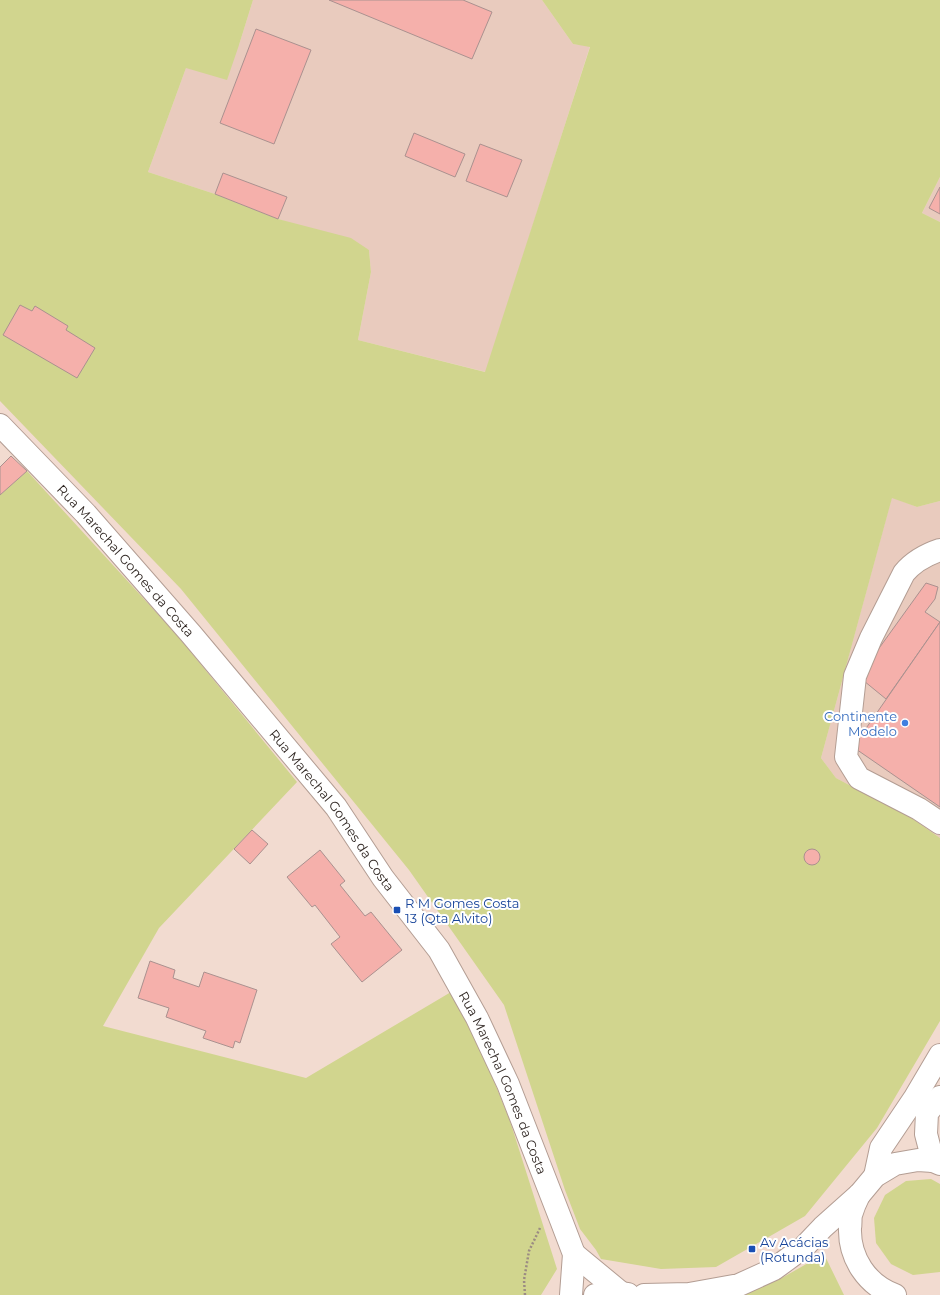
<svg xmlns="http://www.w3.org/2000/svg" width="940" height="1295" font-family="Montserrat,sans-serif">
	<rect width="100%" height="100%" fill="#f2dbd0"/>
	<g fill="#e9cbbe">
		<polygon points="253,0 542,0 573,44 590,46 486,372 358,340 371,272 369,250 278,219 215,194 148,172 186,68 239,45"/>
		<polygon points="940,177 940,222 922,213"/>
		<polygon points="892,497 917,507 940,501 940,838 913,819 836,778 821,758"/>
	</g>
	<g fill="#d1d58e">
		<polygon points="0,0 253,0 239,45 227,80 186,68 148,172 215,194 278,219 351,238 369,250 371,272 358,340 485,372 590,47 573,44 542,0 940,0 940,177 922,213 940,222 940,501 917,507 892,498 821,758 836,778 913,819 940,838 940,1021 877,1128 805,1216 716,1267 661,1269 601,1259 596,1250 580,1229 565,1190 504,1005 409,870 181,589 0,401"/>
		<polygon points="27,471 176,634 297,782 159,928 103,1026 306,1078 451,992 478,1041 510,1121 557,1269 541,1295 0,1295 0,495"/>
		<polygon points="931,1179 940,1184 940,1272 913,1275 891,1264 876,1243 874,1218 885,1195 906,1181"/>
		<polygon points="824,1254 844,1295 729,1295 780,1279"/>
	</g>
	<g fill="#f5b0ab" stroke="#aa918f">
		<polygon points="329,0 463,0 492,12 472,59"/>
		<polygon points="256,29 311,50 274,144 220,123"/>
		<polygon points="414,133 465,154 455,177 405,156"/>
		<polygon points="480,144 522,160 507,197 466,181"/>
		<polygon points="223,173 287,197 278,219 215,194"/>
		<polygon points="940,187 940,214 929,208"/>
		<polygon points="20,305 32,311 35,306 68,326 66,330 95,348 77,378 3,335"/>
		<polygon points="11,456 27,471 0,495 0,467"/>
		<polygon points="926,583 938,587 935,599 925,612 940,622 886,699 864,681 872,658"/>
		<polygon points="940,622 940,807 853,747"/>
		<polygon points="252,830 268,844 250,864 234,849"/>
		<circle cx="812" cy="857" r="8"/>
		<polygon points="320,850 345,881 340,885 365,916 371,912 402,950 362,982 331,944 340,937 315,905 312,907 287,877"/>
		<polygon points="150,961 175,970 173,978 199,987 204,972 257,990 240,1043 235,1041 233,1048 203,1038 206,1031 166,1017 169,1008 138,998"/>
	</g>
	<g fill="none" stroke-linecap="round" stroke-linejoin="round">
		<g stroke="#b39d93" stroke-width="24">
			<g id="minor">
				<path d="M940,550C925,555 914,561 904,573L871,638L855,676L846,757L859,778L919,809L940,823"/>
				<polyline points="933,1161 926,1134 927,1113 940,1097"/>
				<polyline points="875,1176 881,1148 914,1099 940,1055"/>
			</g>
		</g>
		<g stroke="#b39d93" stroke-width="24">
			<g id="major">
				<path id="s1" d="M0,425L86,514L191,634L336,807L383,878L439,950L477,1018L508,1084L561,1220L574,1254L571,1295"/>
				<path d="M859,1195C856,1201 853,1208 851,1215C850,1219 851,1224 850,1228C849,1258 867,1285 895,1295"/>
				<polyline points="574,1254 620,1292"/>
				<path d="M595,1295C606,1292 617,1292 628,1294"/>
				<polyline points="644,1295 689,1294 739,1285 774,1269 804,1247 823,1227 860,1194 875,1176 895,1164 918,1160 933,1161 940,1164"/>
			</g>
		</g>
		<polyline stroke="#9b8b83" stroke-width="2.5" stroke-dasharray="2 2" stroke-linecap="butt" points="525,1295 524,1280 529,1251 540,1228"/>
		<use href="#minor" stroke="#fff" stroke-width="22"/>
		<use href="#major" stroke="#fff" stroke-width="22"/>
	</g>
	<circle fill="#3f7fe0" stroke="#fff" stroke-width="1.5" cx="905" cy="723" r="4"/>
	<g fill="#1a4fb4" stroke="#fff" stroke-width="1.5">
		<rect x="393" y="906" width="8" height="8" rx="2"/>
		<rect x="748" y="1245" width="8" height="8" rx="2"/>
	</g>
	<g text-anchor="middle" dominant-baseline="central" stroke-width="4" stroke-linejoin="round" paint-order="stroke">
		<g font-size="13" fill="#312824" stroke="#fff">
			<text stroke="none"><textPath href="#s1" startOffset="185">Rua Marechal Gomes da Costa</textPath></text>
			<text stroke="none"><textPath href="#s1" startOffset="509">Rua Marechal Gomes da Costa</textPath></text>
			<text stroke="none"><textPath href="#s1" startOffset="833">Rua Marechal Gomes da Costa</textPath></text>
		</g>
		<g font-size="13" fill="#366cbe" stroke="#fff" text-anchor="end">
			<text x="897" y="716">Continente<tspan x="897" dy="15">Modelo</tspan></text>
		</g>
		<g font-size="13" fill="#164399" stroke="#fff" text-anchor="start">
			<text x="405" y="903">R M Gomes Costa<tspan x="405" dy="15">13 (Qta Alvito)</tspan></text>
			<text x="760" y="1242">Av Acácias<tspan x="760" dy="15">(Rotunda)</tspan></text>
		</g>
	</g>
</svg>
